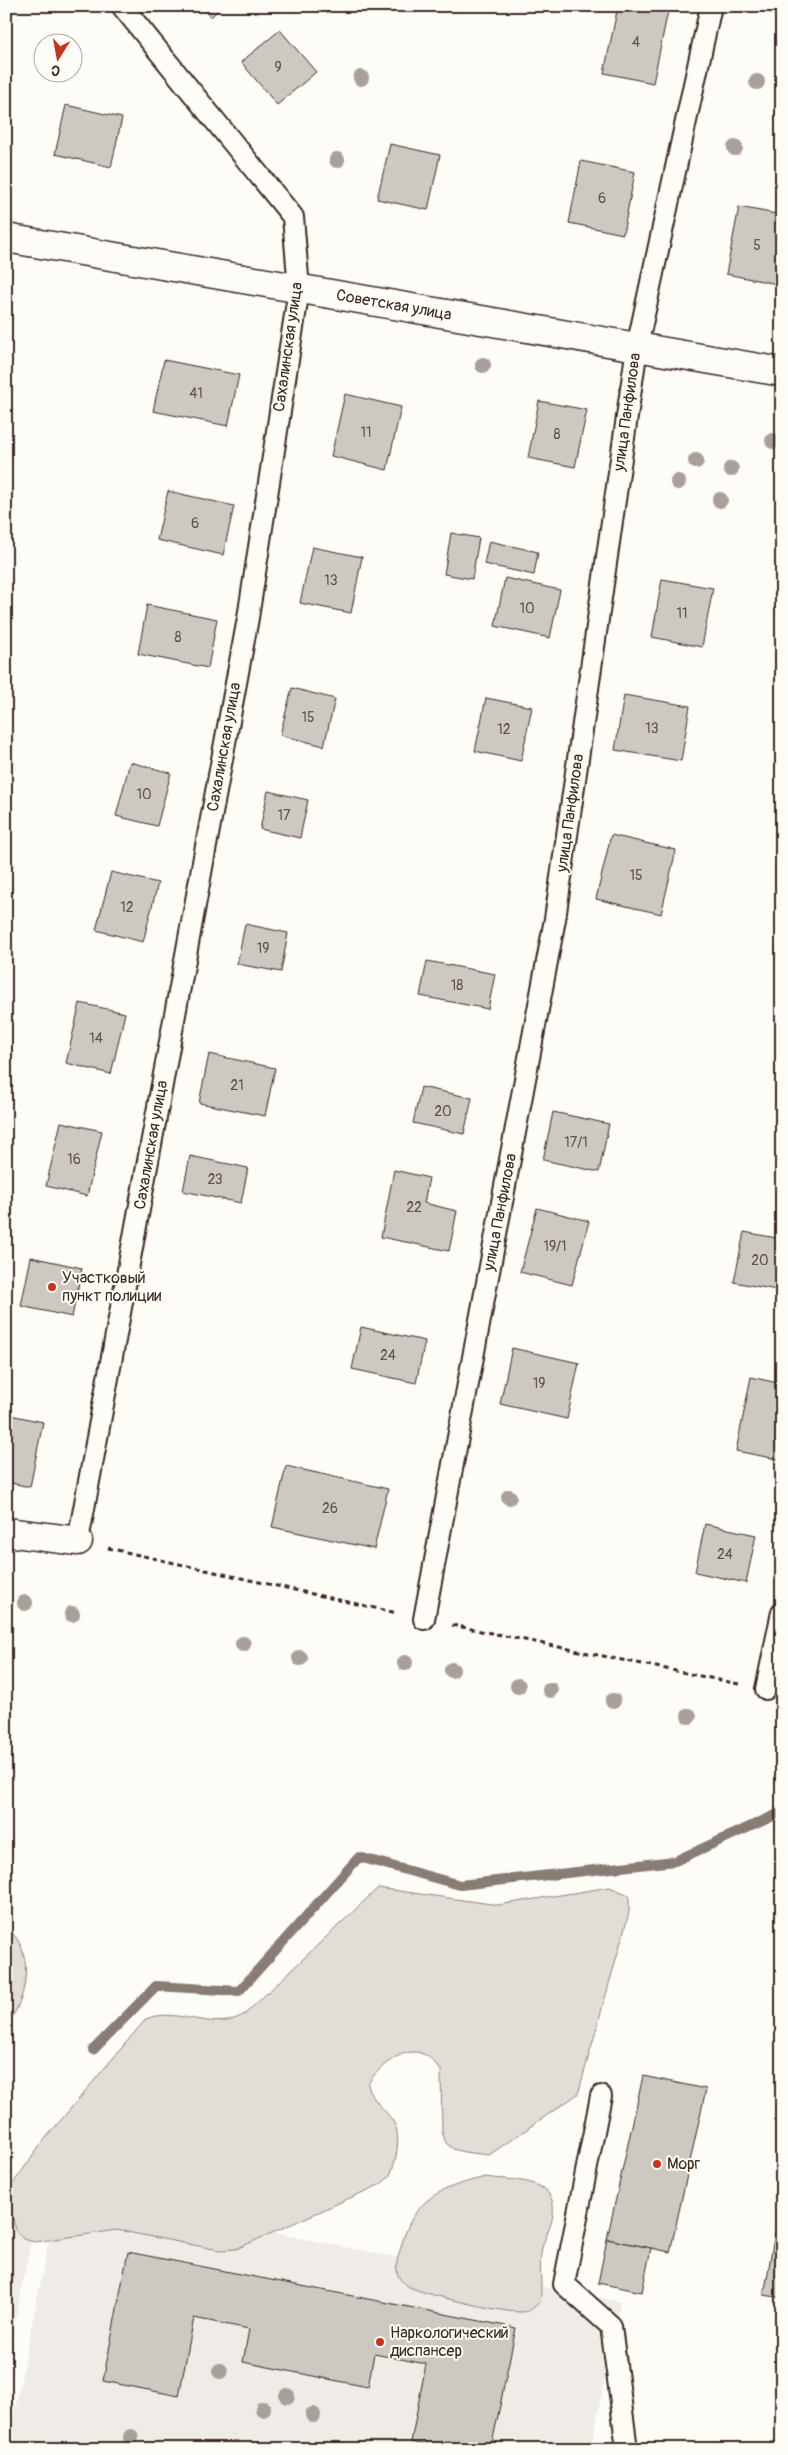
<svg xmlns="http://www.w3.org/2000/svg" width="788" height="2455" font-family="Pangolin,sans-serif">
	<rect width="100%" height="100%" fill="#fdfcf7"/>
	<filter id="ink" filterUnits="userSpaceOnUse"><feTurbulence type="fractalNoise" baseFrequency=".02" numOctaves="2"/><feDisplacementMap in="SourceGraphic" scale="10" xChannelSelector="R" yChannelSelector="G"/><feConvolveMatrix kernelMatrix="1 2 1 2 8 2 1 2 1" color-interpolation-filters="sRGB"/></filter>
	<g filter="url(#ink)">
		<g fill="#efece7">
			<polygon points="59,2190 620,2302 591,2449 7,2449"/>
			<polygon points="6,2199 38,2205 6,2369"/>
		</g>
		<g fill="#e1ded7" stroke="#8e847a">
			<path d="M610,1887L629,1895V1913L578,2094L489,2155L464,2152L453,2149L446,2143L442,2132L441,2070C436,2065 430,2056 423,2054C404,2045 377,2068 368,2084C371,2102 388,2110 395,2125C401,2138 396,2163 390,2175C388,2179 383,2182 379,2185L236,2249L219,2250L117,2230L35,2242L23,2239L16,2231L8,2195L12,2185L45,2139L146,2019C172,2008 200,2025 227,2021C233,2020 239,2017 245,2014L378,1888L498,1905Z"/>
			<path d="M6,1927C36,1950 28,1999 6,2026Z"/>
			<path d="M485,2177C510,2181 558,2176 553,2214C552,2226 545,2236 542,2248C538,2266 543,2284 540,2302C536,2305 532,2310 528,2311C516,2317 424,2294 409,2287C406,2286 400,2280 399,2277C394,2268 398,2256 401,2247C414,2197 439,2189 485,2177Z"/>
		</g>
		<g fill="none" stroke-linecap="round" stroke-linejoin="round">
			<polyline stroke="#887d74" stroke-width="10" points="93,2050 156,1986 239,1991 359,1857 460,1885 675,1861 782,1812"/>
		</g>
		<g fill="#cdc8c2" stroke="#3b2a1e">
			<polygon points="201,6 222,6 211,17"/>
			<polygon points="618,6 645,6 668,11 653,83 604,73"/>
			<polygon points="770,6 782,6 782,16 768,13"/>
			<polygon points="280,30 316,72 277,105 241,62"/>
			<polygon points="66,105 122,118 111,167 55,154"/>
			<polygon points="390,144 440,155 428,210 377,199"/>
			<polygon points="581,161 635,172 623,234 569,223"/>
			<polygon points="739,207 782,215 782,285 726,274"/>
			<polygon points="164,360 239,375 228,426 153,411"/>
			<polygon points="345,394 401,407 387,470 331,456"/>
			<polygon points="539,401 587,410 575,467 528,458"/>
			<polygon points="168,491 234,506 223,555 157,540"/>
			<polygon points="451,533 479,538 472,579 444,574"/>
			<polygon points="489,541 538,552 534,575 484,564"/>
			<polygon points="312,547 362,557 351,613 300,603"/>
			<polygon points="505,578 560,590 550,638 495,626"/>
			<polygon points="662,579 713,588 702,647 652,637"/>
			<polygon points="147,605 217,619 208,668 138,654"/>
			<polygon points="292,688 335,699 324,746 280,735"/>
			<polygon points="624,695 690,706 681,761 615,750"/>
			<polygon points="486,698 532,707 521,761 475,751"/>
			<polygon points="130,762 171,773 157,826 116,816"/>
			<polygon points="268,791 308,800 300,838 260,829"/>
			<polygon points="611,835 676,850 661,914 596,899"/>
			<polygon points="111,872 158,883 143,942 96,930"/>
			<polygon points="245,924 288,933 281,972 237,964"/>
			<polygon points="427,961 495,974 488,1009 420,996"/>
			<polygon points="80,1003 125,1013 111,1074 66,1063"/>
			<polygon points="209,1054 275,1068 265,1116 199,1103"/>
			<polygon points="421,1087 472,1098 464,1134 413,1123"/>
			<polygon points="553,1112 609,1124 599,1172 543,1160"/>
			<polygon points="61,1122 102,1131 87,1196 46,1186"/>
			<polygon points="190,1156 248,1168 241,1203 183,1191"/>
			<polygon points="394,1170 429,1178 424,1203 457,1211 449,1251 381,1237"/>
			<polygon points="537,1208 589,1221 572,1285 520,1272"/>
			<polygon points="744,1232 782,1239 782,1291 734,1282"/>
			<polygon points="31,1257 82,1268 72,1317 21,1306"/>
			<polygon points="361,1327 425,1341 416,1383 352,1369"/>
			<polygon points="512,1348 579,1363 567,1419 500,1404"/>
			<polygon points="751,1377 782,1384 782,1460 736,1451"/>
			<polygon points="6,1414 43,1422 30,1487 6,1482"/>
			<polygon points="286,1466 388,1489 374,1549 272,1527"/>
			<polygon points="705,1524 756,1535 746,1583 695,1572"/>
			<polygon points="643,2076 706,2089 670,2252 607,2239"/>
			<polygon points="782,2192 782,2298 764,2295"/>
			<polygon points="607,2239 651,2248 642,2292 598,2283"/>
			<polygon points="128,2252 516,2328 491,2449 446,2449 411,2442 426,2364 374,2354 368,2387 243,2362 249,2329 194,2318 179,2396 103,2381"/>
		</g>
		<g fill="none" stroke-linecap="round" stroke-linejoin="round">
			<g stroke="#3b2a1e" stroke-width="24">
				<g id="lane">
					<polyline points="78,1541 248,618 299,289 293,217 122,6"/>
					<polyline points="424,1619 555,919 637,347 711,6"/>
					<polyline points="766,1689 782,1612"/>
					<polyline points="601,2096 564,2284 611,2326 627,2449"/>
				</g>
			</g>
			<g stroke="#3b2a1e" stroke-width="31">
				<polyline id="street" points="6,1532 78,1541"/>
			</g>
			<g stroke="#3b2a1e" stroke-width="31">
				<polyline id="secondary" points="6,238 782,372"/>
			</g>
			<g stroke="#3b2a1e" stroke-width="3" stroke-dasharray="5 4" stroke-linecap="butt">
				<polyline points="108,1548 397,1613"/>
				<polyline points="452,1625 739,1684"/>
			</g>
			<use href="#lane" stroke="#fdfcf7" stroke-width="20"/>
			<use href="#street" stroke="#fdfcf7" stroke-width="28"/>
			<use href="#secondary" stroke="#fdfcf7" stroke-width="28"/>
		</g>
		<g fill="#a9a199">
			<circle cx="361" cy="78" r="8"/>
			<circle cx="757" cy="82" r="8"/>
			<circle cx="735" cy="148" r="8"/>
			<circle cx="337" cy="160" r="8"/>
			<circle cx="483" cy="365" r="8"/>
			<circle cx="773" cy="441" r="8"/>
			<circle cx="696" cy="461" r="8"/>
			<circle cx="731" cy="469" r="8"/>
			<circle cx="678" cy="482" r="8"/>
			<circle cx="720" cy="500" r="8"/>
			<circle cx="509" cy="1497" r="8"/>
			<circle cx="25" cy="1603" r="8"/>
			<circle cx="72" cy="1614" r="8"/>
			<circle cx="243" cy="1644" r="8"/>
			<circle cx="300" cy="1658" r="8"/>
			<circle cx="405" cy="1663" r="8"/>
			<circle cx="452" cy="1670" r="8"/>
			<circle cx="518" cy="1686" r="8"/>
			<circle cx="550" cy="1690" r="8"/>
			<circle cx="613" cy="1701" r="8"/>
			<circle cx="689" cy="1716" r="8"/>
			<circle cx="220" cy="2371" r="8"/>
			<circle cx="287" cy="2396" r="8"/>
			<circle cx="263" cy="2409" r="8"/>
			<circle cx="313" cy="2415" r="8"/>
			<circle cx="131" cy="2437" r="8"/>
		</g>
	</g>
	<g fill="#c8321e" stroke="#fdfcf7" stroke-width="2">
		<circle cx="52" cy="1287" r="5"/>
		<circle cx="657" cy="2164" r="5"/>
		<circle cx="380" cy="2342" r="5"/>
	</g>
	<g text-anchor="middle" dominant-baseline="central" stroke-width="4" stroke-linejoin="round" paint-order="stroke">
		<g font-size="14" fill="#605247">
			<text x="636" y="42">4</text>
			<text x="278" y="67">9</text>
			<text x="602" y="198">6</text>
			<text x="757" y="245">5</text>
			<text x="196" y="393">41</text>
			<text x="366" y="432">11</text>
			<text x="557" y="434">8</text>
			<text x="195" y="523">6</text>
			<text x="331" y="580">13</text>
			<text x="527" y="608">10</text>
			<text x="682" y="613">11</text>
			<text x="178" y="637">8</text>
			<text x="308" y="717">15</text>
			<text x="652" y="728">13</text>
			<text x="504" y="729">12</text>
			<text x="144" y="794">10</text>
			<text x="284" y="815">17</text>
			<text x="636" y="875">15</text>
			<text x="127" y="907">12</text>
			<text x="263" y="948">19</text>
			<text x="457" y="985">18</text>
			<text x="96" y="1038">14</text>
			<text x="237" y="1085">21</text>
			<text x="443" y="1111">20</text>
			<text x="576" y="1142">17/1</text>
			<text x="74" y="1159">16</text>
			<text x="215" y="1179">23</text>
			<text x="414" y="1207">22</text>
			<text x="555" y="1246">19/1</text>
			<text x="760" y="1260">20</text>
			<text x="388" y="1355">24</text>
			<text x="539" y="1383">19</text>
			<text x="330" y="1508">26</text>
			<text x="725" y="1554">24</text>
		</g>
		<g font-size="16" fill="#3b2a1e" stroke="#fdfcf7">
			<text transform="translate(394 305) rotate(10)">Советская улица</text>
			<text transform="translate(288 347) rotate(-82)">Сахалинская улица</text>
			<text transform="translate(627 412) rotate(-82)">улица Панфилова</text>
			<text transform="translate(224 747) rotate(-80)">Сахалинская улица</text>
			<text transform="translate(570 813) rotate(-82)">улица Панфилова</text>
			<text transform="translate(151 1145) rotate(-80)">Сахалинская улица</text>
			<text transform="translate(500 1212) rotate(-79)">улица Панфилова</text>
		</g>
		<g font-size="16" fill="#3b2a1e" stroke="#fdfcf7" text-anchor="start">
			<text x="62" y="1278">Участковый<tspan x="62" dy="18">пункт полиции</tspan></text>
			<text x="667" y="2164">Морг</text>
			<text x="390" y="2333">Наркологический<tspan x="390" dy="18">диспансер</tspan></text>
		</g>
	</g>
	<rect width="788" height="2455" fill="none" stroke="#fdfcf7" stroke-width="25"/>
	<rect x="12" y="12" width="763" height="2430" fill="none" stroke="#3b2a1e" stroke-width="2" filter="url(#ink)"/>
	<g transform="translate(58 58) rotate(191)"><circle r="24" fill="#fdfcf7" stroke="#afa8a0"/>
	<path d="M0-4L9 19L0 12L-9 19Z" fill="#c8321e"/>
	<text y="-8" font-size="14" font-weight="bold" text-anchor="middle" fill="#3b2a1e">С</text>
	</g>
</svg>
